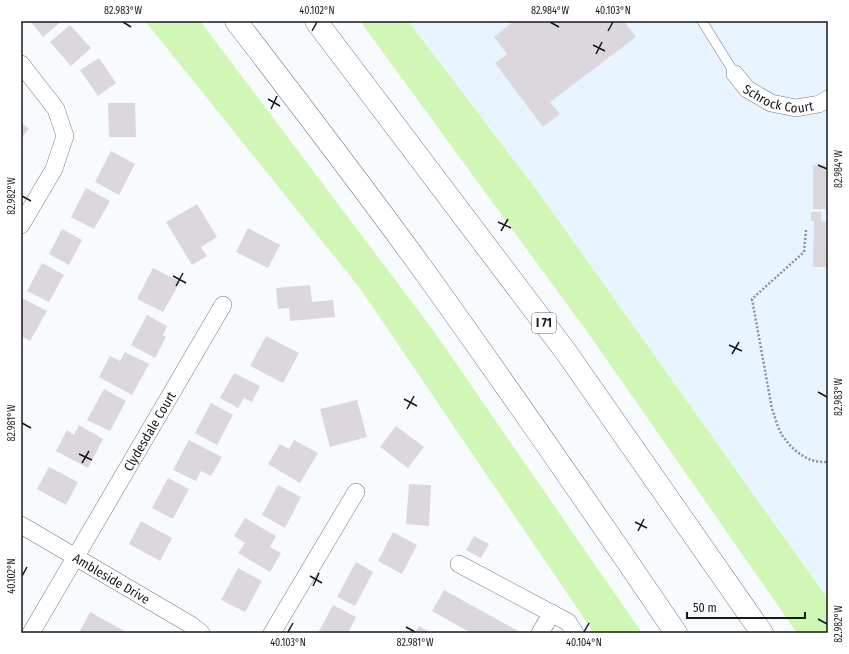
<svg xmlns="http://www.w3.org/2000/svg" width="849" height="654" font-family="'Fira Sans Condensed',sans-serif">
	<rect width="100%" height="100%" fill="#f8fbfe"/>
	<polygon fill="#e8f4ff" points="408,21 828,21 828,599 536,189"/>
	<g fill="#d0f7b5">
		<polygon points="145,21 200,21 433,330 642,633 594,633 359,287"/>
		<polygon points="360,21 408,21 536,189 828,599 828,633 797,633 593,340"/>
	</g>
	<g fill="#dcd7dd">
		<polygon points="30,21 62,21 43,37"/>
		<polygon points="514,21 624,21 636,37 550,102 560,114 543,127 495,63 507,54 494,37"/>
		<polygon points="70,25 91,48 71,66 50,42"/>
		<polygon points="99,58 116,83 98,96 80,70"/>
		<polygon points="108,103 135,103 136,137 109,137"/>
		<polygon points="21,122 29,129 21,138"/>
		<polygon points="111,151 135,164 119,195 95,182"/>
		<polygon points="813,165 828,166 828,209 813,209"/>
		<polygon points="86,188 110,201 94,229 71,217"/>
		<polygon points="197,204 217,237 201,247 207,256 192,265 166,222"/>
		<polygon points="811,212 821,212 821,221 828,222 828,267 813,267 814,221 811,221"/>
		<polygon points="248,228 280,245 268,268 236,252"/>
		<polygon points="62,229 82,240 69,265 49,254"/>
		<polygon points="42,263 64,275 49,302 27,291"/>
		<polygon points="153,268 180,282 163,312 137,299"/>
		<polygon points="310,285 312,302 333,300 335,317 290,321 289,308 278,309 276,288"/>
		<polygon points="22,298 47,311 30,341 21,336 21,299"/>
		<polygon points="147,315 167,326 163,335 166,337 155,358 131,345"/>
		<polygon points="266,336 299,353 283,383 250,366"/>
		<polygon points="125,352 149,364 132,395 99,377 110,356 120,361"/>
		<polygon points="234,373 260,386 252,402 244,398 238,408 220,398"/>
		<polygon points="104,389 126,401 110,431 87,420"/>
		<polygon points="357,400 367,437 330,447 320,409"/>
		<polygon points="211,403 233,415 217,445 195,433"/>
		<polygon points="79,425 103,439 88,468 56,451 67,430 74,435"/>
		<polygon points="396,426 424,447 408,468 380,447"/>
		<polygon points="189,440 222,457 211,476 201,471 196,481 173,470"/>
		<polygon points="294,440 318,453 300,483 268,464 280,444 289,449"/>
		<polygon points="49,467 78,482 66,505 37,489"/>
		<polygon points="168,478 189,489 173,519 152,508"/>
		<polygon points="409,484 431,485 429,526 406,524"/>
		<polygon points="278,485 301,497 285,528 262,515"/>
		<polygon points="245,518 276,536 270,547 281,553 270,572 238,553 245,543 234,536"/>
		<polygon points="141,521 172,538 160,561 129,544"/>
		<polygon points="393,532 417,545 402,574 378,561"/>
		<polygon points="474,536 489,544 481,558 466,550"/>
		<polygon points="356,562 373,572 355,606 337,597"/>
		<polygon points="238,568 262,581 245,612 221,600"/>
		<polygon points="21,571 25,573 21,580"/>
		<polygon points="444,590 522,633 471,633 432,611"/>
		<polygon points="333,605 356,617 348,633 318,633"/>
		<polygon points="90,612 126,632 125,633 84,633 80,631"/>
		<polygon points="419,626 431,633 415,633"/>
	</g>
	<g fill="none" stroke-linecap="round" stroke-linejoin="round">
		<g stroke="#757a7f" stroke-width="10">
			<polyline id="lane" points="702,21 735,74"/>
		</g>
		<g stroke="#757a7f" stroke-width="18">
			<g id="street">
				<polyline points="21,64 56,109 65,136 54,169 21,225"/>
				<path id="s1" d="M735,74L747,89L771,103L796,108L819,104L828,99"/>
				<path id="s2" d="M21,525L191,625L201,633"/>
				<polyline points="459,564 568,622 575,633"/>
				<path id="s3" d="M31,633L223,305"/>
				<polyline points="272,633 356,492"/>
				<polyline points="540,633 552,613"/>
			</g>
		</g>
		<g stroke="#757a7f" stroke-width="23">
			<g id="highway">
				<path d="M236,21C302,107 368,193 432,282C515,398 596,515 676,633"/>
				<polyline points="316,21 566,352 762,633"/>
			</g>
		</g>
		<path stroke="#8f9194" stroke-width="2.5" stroke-dasharray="2 2" stroke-linecap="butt" d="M806,230L804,252L752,299L772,409C776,419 778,431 785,439C792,449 803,458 815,461C819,462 824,462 828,462"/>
		<use href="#lane" stroke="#fff" stroke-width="9"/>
		<use href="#street" stroke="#fff" stroke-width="17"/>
		<use href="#highway" stroke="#fff" stroke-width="22"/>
	</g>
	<path fill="none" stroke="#16181a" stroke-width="1.5" d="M123,22L131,27M550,22L559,27M312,31L317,22M608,31L613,22M593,45L605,51M596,54L602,42M268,99L280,106M271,109L277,96M818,165L827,169M22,196L31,201M498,222L511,228M501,231L508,219M173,276L186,283M176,286L183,273M729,345L742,351M732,354L739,342M818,392L827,397M404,399L417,406M407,409L414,396M22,423L31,428M79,454L92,460M82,463L89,451M635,522L647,528M638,531L644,519M22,576L27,567M310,576L322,583M313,586L319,573M818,619L827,624M406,627L415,632M288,632L293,623M584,632L589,623"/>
	<g text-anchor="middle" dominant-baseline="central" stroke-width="3.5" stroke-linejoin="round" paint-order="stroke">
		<rect fill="#fff" stroke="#5c5d5f" stroke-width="1" x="532" y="313" width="24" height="20" rx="3"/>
		<g font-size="12" font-weight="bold" fill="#16181a">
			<text x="544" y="323">I 71</text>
		</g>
		<g font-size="13" fill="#16181a" stroke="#fff">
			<text stroke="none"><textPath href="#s1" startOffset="53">Schrock Court</textPath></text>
			<text stroke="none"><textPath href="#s3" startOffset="234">Clydesdale Court</textPath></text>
			<text stroke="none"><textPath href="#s2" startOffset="105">Ambleside Drive</textPath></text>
		</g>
	</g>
	<rect width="849" height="654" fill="none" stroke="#ffffff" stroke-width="44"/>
	<path d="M687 612v6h118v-6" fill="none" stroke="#16181a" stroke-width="2"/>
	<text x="693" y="612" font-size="12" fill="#16181a" stroke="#ffffff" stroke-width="3" paint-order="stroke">50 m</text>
	<rect x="22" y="22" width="805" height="610" fill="none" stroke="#16181a" stroke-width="1.5"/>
	<g font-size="10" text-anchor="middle" fill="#16181a">
		<text x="123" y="14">82.983°W</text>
		<text x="317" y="14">40.102°N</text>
		<text x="550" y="14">82.984°W</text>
		<text x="613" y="14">40.103°N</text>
		<text transform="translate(838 169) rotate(-90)" y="4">82.984°W</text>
		<text transform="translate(11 196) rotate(-90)" y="4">82.982°W</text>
		<text transform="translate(838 397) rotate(-90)" y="4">82.983°W</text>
		<text transform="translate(11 423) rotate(-90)" y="4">82.981°W</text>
		<text transform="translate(11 576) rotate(-90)" y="4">40.102°N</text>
		<text transform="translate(838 624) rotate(-90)" y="4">82.982°W</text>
		<text x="288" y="646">40.103°N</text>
		<text x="415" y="646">82.981°W</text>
		<text x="584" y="646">40.104°N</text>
	</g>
</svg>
